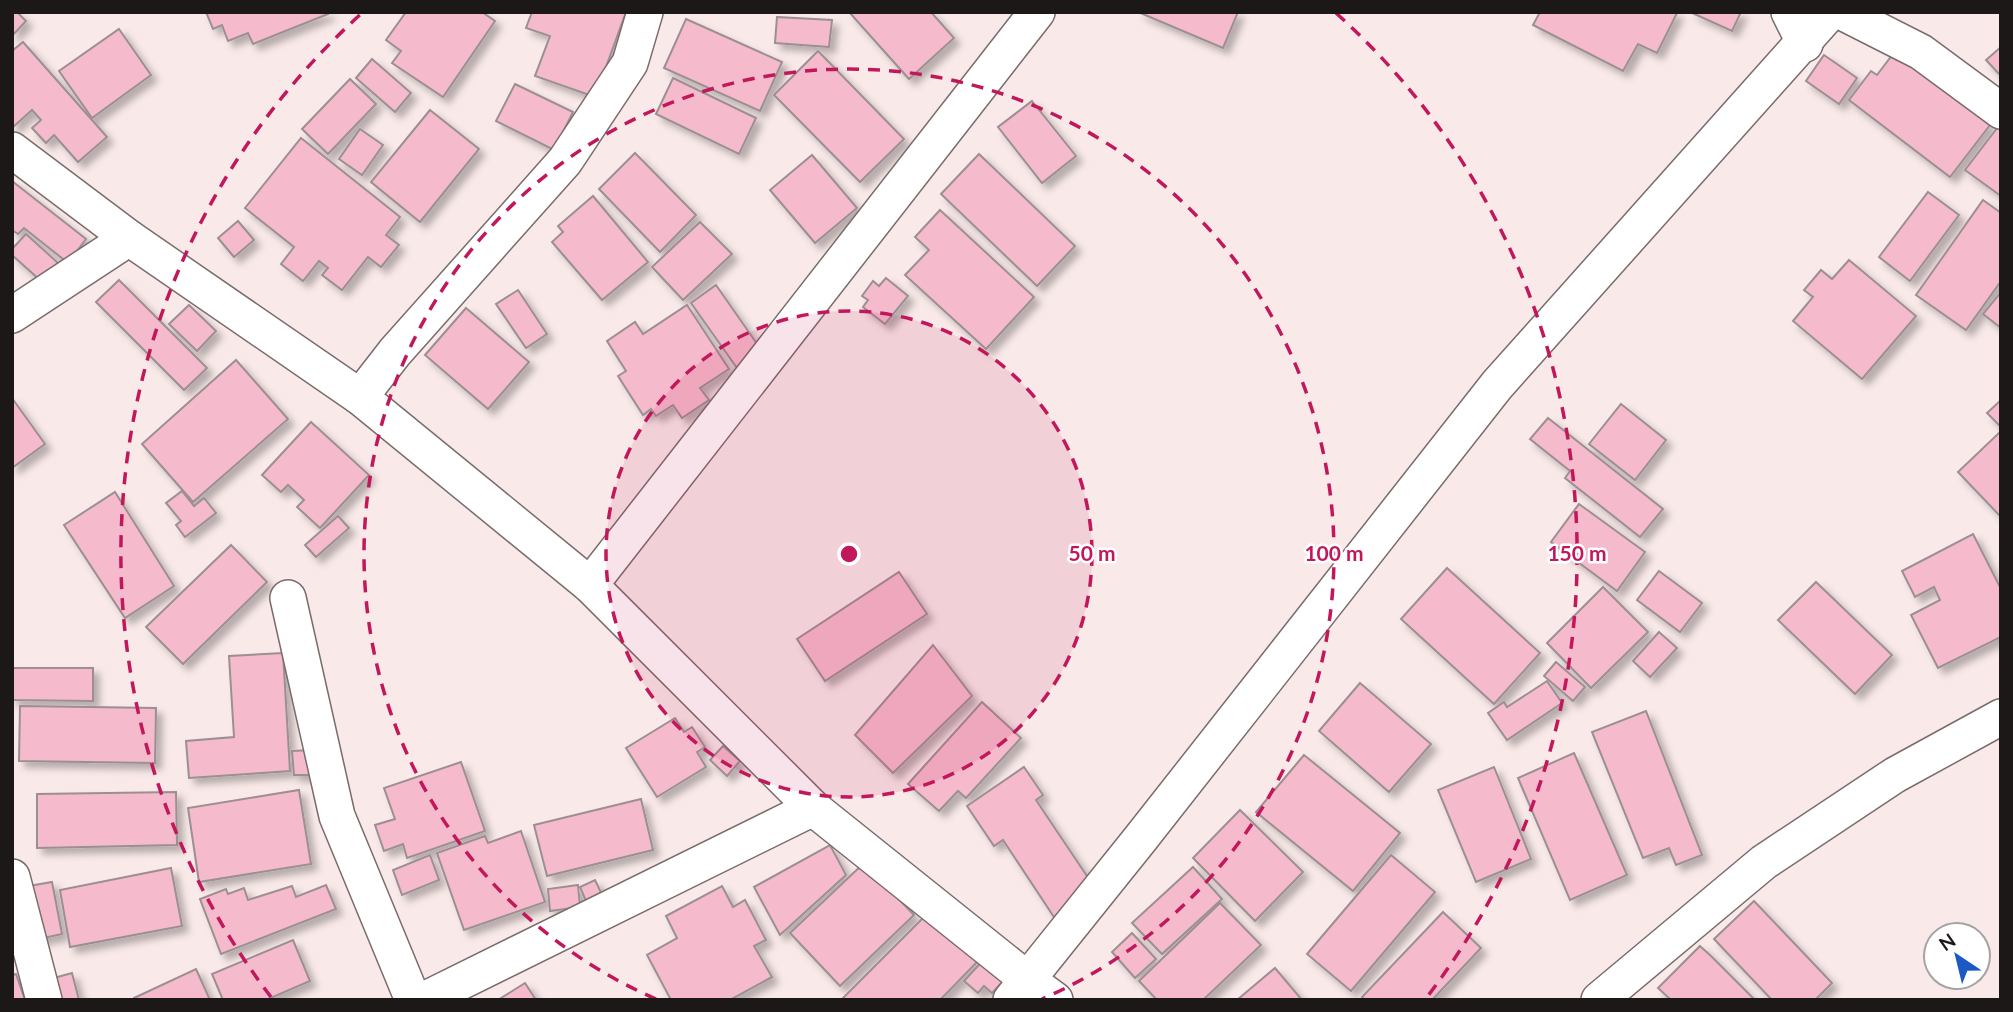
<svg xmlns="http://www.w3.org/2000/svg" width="2013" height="1012" font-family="Lato,sans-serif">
	<defs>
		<filter id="shadow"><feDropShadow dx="6" dy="6" stdDeviation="3.5" flood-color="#0004"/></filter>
	</defs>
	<rect width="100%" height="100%" fill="#f9eae9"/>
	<g fill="#f5bbcc" stroke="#9c8f93" stroke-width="2" filter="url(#shadow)">
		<polygon points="12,12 17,12 26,21 12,36"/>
		<polygon points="206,12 328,12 328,14 253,44 248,33 228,41 222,25 213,29"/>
		<polygon points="406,12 482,12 495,21 443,97 392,63 401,51 386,40"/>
		<polygon points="532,12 626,12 595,97 535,76 550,36 526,28"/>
		<polygon points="849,12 931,12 954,38 909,79"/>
		<polygon points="1138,12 1238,12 1223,48"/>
		<polygon points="1540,12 1675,12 1677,13 1657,53 1638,44 1623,71 1533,25"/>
		<polygon points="1690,12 1741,12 1732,31"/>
		<polygon points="777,17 832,20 829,47 775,43"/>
		<polygon points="686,19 782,62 760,111 664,68"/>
		<polygon points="119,29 151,75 92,118 59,71"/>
		<polygon points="23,42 107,137 78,162 54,135 46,143 32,128 41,120 32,110 12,128 12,51"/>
		<polygon points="2001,47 2001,76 1986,60"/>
		<polygon points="1896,50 1990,125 1950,177 1849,100 1871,71 1877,75"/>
		<polygon points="818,51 904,139 860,182 774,95"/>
		<polygon points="1824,55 1857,78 1839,104 1806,81"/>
		<polygon points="372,59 411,93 395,112 356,78"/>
		<polygon points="673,78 756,118 739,154 656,114"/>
		<polygon points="350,79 376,104 328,154 302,129"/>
		<polygon points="515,84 573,112 554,150 496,121"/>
		<polygon points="1032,101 1076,156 1042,183 998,127"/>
		<polygon points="430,110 479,149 420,222 371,182"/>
		<polygon points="2001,123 2001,196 1965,170"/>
		<polygon points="360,129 383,145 362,175 339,159"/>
		<polygon points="301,138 400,217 386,235 399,245 381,267 368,257 342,290 322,275 328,268 319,261 303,281 281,264 294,247 245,208"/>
		<polygon points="635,153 696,215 660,252 599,189"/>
		<polygon points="979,154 1075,246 1037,286 941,194"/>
		<polygon points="812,155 857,208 815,243 770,190"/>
		<polygon points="12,181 86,239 68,263 24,228 18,234 12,230"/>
		<polygon points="1928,192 1959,215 1910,281 1879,257"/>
		<polygon points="593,196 648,262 602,300 552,242 563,232 558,226"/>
		<polygon points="1983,200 2001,213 2001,281 1966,330 1916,295"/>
		<polygon points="940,210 1034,297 986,349 905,275 929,250 915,237"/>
		<polygon points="238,221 254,240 234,257 218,238"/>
		<polygon points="700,222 732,254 683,300 652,267"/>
		<polygon points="26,234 58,263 41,281 12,255 12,249"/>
		<polygon points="1849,260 1916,316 1862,379 1793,321 1813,297 1804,290 1821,270 1832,279"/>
		<polygon points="886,278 908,296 885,324 863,307 868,300 862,296 873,281 879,286"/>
		<polygon points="119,280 207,368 184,390 96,302"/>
		<polygon points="716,285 762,351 737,368 691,303"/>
		<polygon points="518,290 547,334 526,348 496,304"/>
		<polygon points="2001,292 2001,328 1983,314"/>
		<polygon points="189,305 216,331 197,351 169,324"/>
		<polygon points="687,305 729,369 700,388 709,400 682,418 673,405 656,416 651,409 643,415 618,376 626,371 607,341 635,322 643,334"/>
		<polygon points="466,308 529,362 488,409 425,355"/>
		<polygon points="236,360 288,419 193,502 142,444"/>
		<polygon points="12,398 45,444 12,468"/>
		<polygon points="2001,400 2001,427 1987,413"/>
		<polygon points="1621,404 1666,440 1635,480 1589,444"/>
		<polygon points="1548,418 1663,509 1640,537 1565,478 1570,471 1530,439"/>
		<polygon points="311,422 369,475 320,528 297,507 304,500 288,485 281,492 262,475"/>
		<polygon points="2001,431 2001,517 1958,472"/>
		<polygon points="182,491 194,506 204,498 216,513 185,537 176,525 181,521 166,503"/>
		<polygon points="115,492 174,586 125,618 64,525"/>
		<polygon points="1579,504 1645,552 1617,591 1551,542"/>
		<polygon points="338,516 349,528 316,557 305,545"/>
		<polygon points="1973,534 2001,589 2001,637 1938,668 1911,615 1940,600 1934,587 1915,597 1902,571"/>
		<polygon points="231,545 267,582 183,664 146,627"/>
		<polygon points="1447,568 1540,653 1494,704 1401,619"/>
		<polygon points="1659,571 1702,603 1680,632 1637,600"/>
		<polygon points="899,572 927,614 825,681 797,639"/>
		<polygon points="1816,582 1892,655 1855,694 1778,620"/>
		<polygon points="1603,587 1648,632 1591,688 1547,643"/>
		<polygon points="1659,632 1677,648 1650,677 1633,661"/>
		<polygon points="933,645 972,696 893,773 855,735"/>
		<polygon points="283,653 290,771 189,778 186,741 234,737 229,656"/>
		<polygon points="1556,662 1585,687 1573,701 1544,676"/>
		<polygon points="12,668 93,668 93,701 12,700"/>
		<polygon points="1547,681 1562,703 1507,740 1488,713 1504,702 1507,707"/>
		<polygon points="1360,683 1431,744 1389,792 1319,731"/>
		<polygon points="982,702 1021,738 966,798 958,791 939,811 908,784"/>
		<polygon points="20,706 156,708 155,763 19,761"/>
		<polygon points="1646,711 1702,855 1676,865 1669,848 1643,858 1592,732"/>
		<polygon points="675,718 684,732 692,727 705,747 697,752 706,767 657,797 626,748"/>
		<polygon points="723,746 740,761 727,776 710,760"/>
		<polygon points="312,750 312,775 294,775 292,751"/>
		<polygon points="1574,753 1627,875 1570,900 1518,778"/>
		<polygon points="1304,755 1400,833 1353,891 1256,812"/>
		<polygon points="461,762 485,831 407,858 403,844 384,851 375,825 395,819 384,788"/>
		<polygon points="1024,767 1043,795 1036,800 1095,888 1054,917 1003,840 994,846 967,806"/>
		<polygon points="1494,767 1531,859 1476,882 1438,790"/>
		<polygon points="299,790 311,864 199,882 188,808"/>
		<polygon points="176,792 177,845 37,848 37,794"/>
		<polygon points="641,799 653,850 547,876 534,825"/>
		<polygon points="1240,810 1303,872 1255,921 1193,858"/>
		<polygon points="521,831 545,902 464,930 437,853 485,836 488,843"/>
		<polygon points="830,845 846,875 780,935 754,887"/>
		<polygon points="430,855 439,880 402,895 393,870"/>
		<polygon points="1391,855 1435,892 1351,991 1307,954"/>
		<polygon points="864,863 914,915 840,986 790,933"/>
		<polygon points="1193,867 1222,899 1162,954 1132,923"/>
		<polygon points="171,868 182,926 70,947 60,890"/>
		<polygon points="595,880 605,901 589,908 580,887"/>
		<polygon points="52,882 62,934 34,940 23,887"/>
		<polygon points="326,885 336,909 221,954 200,899 226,889 228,894 244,888 248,900 292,886 296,897"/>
		<polygon points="578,885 580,907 550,911 548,889"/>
		<polygon points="722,886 733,907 745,900 766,940 754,946 772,977 730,1000 671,1000 647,955 677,938 666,916"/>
		<polygon points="1754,901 1832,983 1815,1000 1772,1000 1714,939"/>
		<polygon points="1220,903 1261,945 1203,1000 1157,1000 1139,981"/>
		<polygon points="929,912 978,961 940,1000 841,1000"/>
		<polygon points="1443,912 1481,948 1432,1000 1365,1000 1362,997"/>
		<polygon points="1132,933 1156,959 1135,978 1112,952"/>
		<polygon points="293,940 310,981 266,1000 223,1000 212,974"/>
		<polygon points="1700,946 1711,956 1755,1000 1671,1000 1658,988"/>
		<polygon points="987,956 1009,975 992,993 984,986 978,993 964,981"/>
		<polygon points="1275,968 1302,1000 1237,1000"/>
		<polygon points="196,969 210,1000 134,1000 134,998"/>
		<polygon points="72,973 79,1000 48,1000 43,981"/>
		<polygon points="16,974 25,1000 12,1000 12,975"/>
		<polygon points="525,983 536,1000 498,1000"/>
	</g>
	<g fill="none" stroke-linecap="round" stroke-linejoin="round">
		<g stroke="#796c6b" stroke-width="38">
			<g id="minor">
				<polyline points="1789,12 1805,44"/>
				<polyline points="1842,12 1921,52 2001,111"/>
				<polyline points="12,150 129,238 360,397 590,585 813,808 1028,980 1055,1000"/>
				<polyline points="12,315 129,238"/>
				<polyline points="360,397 395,352 565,161 630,63 645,12"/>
				<polyline points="590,585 1037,12"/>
				<polyline points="288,598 337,816 413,1000"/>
				<polyline points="12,877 44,1000"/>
				<polyline points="424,1000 813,808"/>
				<polyline points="1011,1000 1141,838 1497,385 1830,12"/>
				<polyline points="1599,1000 1764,862 1895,775 2001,717"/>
			</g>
		</g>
		<use href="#minor" stroke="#fff" stroke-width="35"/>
	</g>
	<circle cx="849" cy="554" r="243" fill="#c2185b" fill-opacity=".12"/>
	<g fill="none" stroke="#c2185b" stroke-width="3.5" stroke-dasharray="12 9">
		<circle cx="849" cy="554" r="243"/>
		<path d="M656 999A485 485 0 1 1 1042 999"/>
		<path d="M271 997A728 728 0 0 1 362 13M1336 13A728 728 0 0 1 1427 997"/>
	</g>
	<circle cx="849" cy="554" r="10" fill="#c2185b" stroke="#fff" stroke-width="3.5"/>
	<g font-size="21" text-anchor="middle" font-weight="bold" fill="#c2185b" stroke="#fff" stroke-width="5" stroke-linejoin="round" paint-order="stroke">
		<text x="1092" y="561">50 m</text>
		<text x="1334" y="561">100 m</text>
		<text x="1577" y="561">150 m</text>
	</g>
	<rect width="2013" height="1012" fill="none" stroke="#1d1818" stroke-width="28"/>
	<g transform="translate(1957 956) rotate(325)"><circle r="33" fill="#ffffff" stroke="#a5a3a3" stroke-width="2"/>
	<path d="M0-5L12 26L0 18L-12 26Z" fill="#1d59c5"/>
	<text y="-10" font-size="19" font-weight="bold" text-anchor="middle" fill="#1d1818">N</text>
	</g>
</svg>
